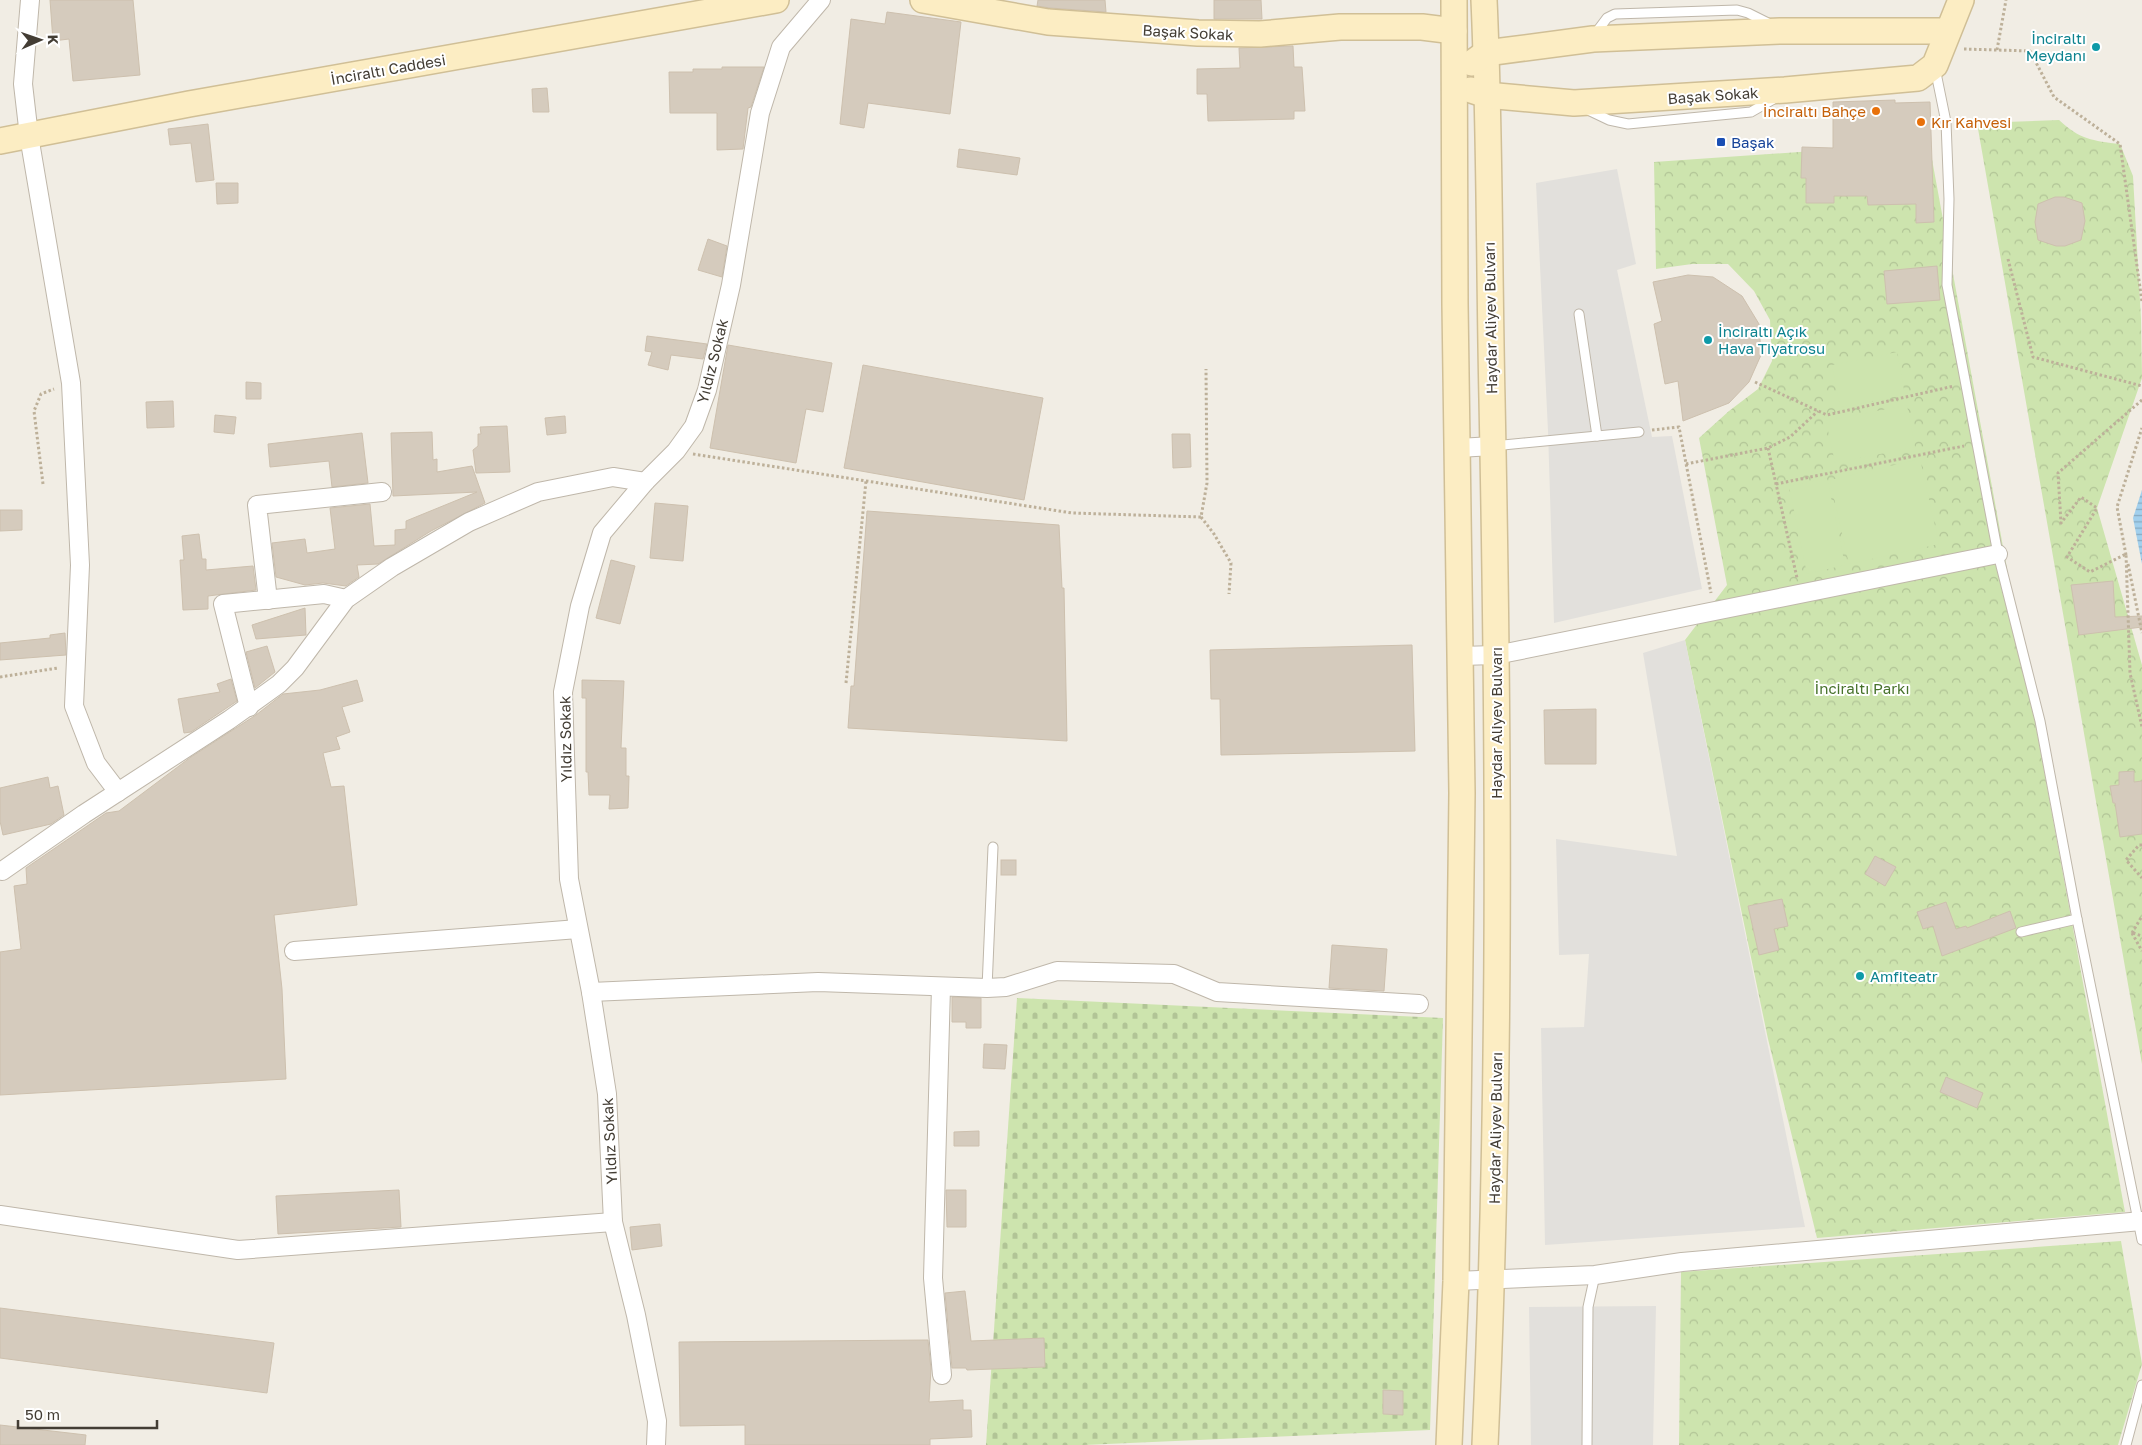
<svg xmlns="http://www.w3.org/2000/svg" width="2142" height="1445" font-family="'Golos Text',sans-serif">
	<defs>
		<pattern id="forest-crowns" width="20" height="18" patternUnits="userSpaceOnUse" patternTransform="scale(1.25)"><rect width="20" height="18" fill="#cde4ae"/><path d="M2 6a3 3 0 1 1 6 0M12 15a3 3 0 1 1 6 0" fill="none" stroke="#b1c496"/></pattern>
		<pattern id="cemetery-stones" width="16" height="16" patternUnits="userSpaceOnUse" patternTransform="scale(1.25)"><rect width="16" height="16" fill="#cde4ae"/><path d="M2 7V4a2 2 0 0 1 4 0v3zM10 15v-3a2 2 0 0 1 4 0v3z" fill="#b1c496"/></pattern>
		<pattern id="water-rules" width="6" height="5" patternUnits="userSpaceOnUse" patternTransform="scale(1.25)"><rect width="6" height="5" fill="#a2d0ed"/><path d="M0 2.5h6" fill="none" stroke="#86aac1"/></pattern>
	</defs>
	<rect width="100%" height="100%" fill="#f1ede4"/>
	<g fill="url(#forest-crowns)">
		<path d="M2059,120C2079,139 2093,141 2120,144L2133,176L2141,319L2142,378L2097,508L2142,665V1064L1977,123Z"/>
		<polygon points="1929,143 2125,1212 1817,1238 1768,1039 1685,640 1727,585 1699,438 1729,411 1758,389 1772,361 1770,320 1754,291 1728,264 1692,264 1656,269 1654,162"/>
		<polygon points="2121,1241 2142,1364 2118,1445 1679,1445 1681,1272"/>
	</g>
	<polygon fill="url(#cemetery-stones)" points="1017,998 1443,1018 1430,1430 1084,1445 986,1445"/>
	<g fill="#cde4ae">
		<polygon points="1897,352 1905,395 1840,407 1832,365"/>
		<polygon points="1907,405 1915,447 1835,463 1826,421"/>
		<polygon points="1920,459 1939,544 1849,564 1830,480"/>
		<polygon points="1827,478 1845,565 1807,574 1789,486"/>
	</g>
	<g fill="#e2e0dc">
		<polygon points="1617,169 1636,264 1617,270 1652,437 1672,436 1702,589 1554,623 1548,431 1536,183"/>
		<polygon points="1685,640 1805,1227 1545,1245 1541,1028 1584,1027 1589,954 1559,955 1556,839 1677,856 1643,653"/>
		<polygon points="1656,1306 1653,1445 1531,1445 1529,1307"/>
	</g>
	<polygon fill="url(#water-rules)" points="2142,490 2142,564 2133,518"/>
	<g fill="#d5cbbd" stroke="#cdc0ae">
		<polygon points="50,0 133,0 140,75 73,81 69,39 53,41"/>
		<polygon points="1038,0 1105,0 1106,12 1050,8 1037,6"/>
		<polygon points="1214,0 1261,0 1262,19 1214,19"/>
		<polygon points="887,12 961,22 950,114 868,103 864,128 840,124 851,19 885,24"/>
		<polygon points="1293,46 1294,67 1302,67 1305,111 1294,111 1294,119 1208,121 1207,94 1197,94 1197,69 1240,68 1239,48"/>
		<polygon points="722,67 764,67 751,107 748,108 743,149 717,150 717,113 670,113 669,72 693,72 693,69 722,69"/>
		<polygon points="547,88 549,112 533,112 532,89"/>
		<polygon points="1895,100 1895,103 1930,102 1934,222 1916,223 1916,204 1868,205 1867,196 1834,196 1834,203 1806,203 1806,178 1801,178 1802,147 1833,148 1833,102"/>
		<polygon points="208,124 214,180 196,182 191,143 170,145 168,129"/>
		<polygon points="959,149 1020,158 1017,175 957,167"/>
		<polygon points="216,183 238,183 238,203 217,204"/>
		<polygon points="2055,197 2064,197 2082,203 2085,221 2081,240 2065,246 2056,246 2038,240 2035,222 2038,204"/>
		<polygon points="708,239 727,246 722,277 698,270"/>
		<polygon points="1937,266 1940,300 1887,304 1884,271"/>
		<polygon points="1688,275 1713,277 1742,296 1759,324 1761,355 1749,382 1729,403 1683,421 1678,381 1665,384 1654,324 1662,321 1653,282"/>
		<polygon points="647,336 707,344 703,359 671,355 668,370 648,365 652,352 645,351"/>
		<polygon points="728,345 832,363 823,412 806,409 796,463 710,448"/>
		<polygon points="863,365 1043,398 1024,500 844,468"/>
		<polygon points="246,382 261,383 261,399 246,399"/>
		<polygon points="173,401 174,427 147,428 146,402"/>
		<polygon points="215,415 236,417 234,434 214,432"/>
		<polygon points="565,416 566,433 547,435 545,418"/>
		<polygon points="507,426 510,472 476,473 473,450 478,446 478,434 481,434 480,427"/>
		<polygon points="432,432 433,460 437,459 437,472 472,466 485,503 431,531 378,564 357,565 359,577 346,586 323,583 305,585 276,577 272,543 305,539 307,553 335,549 330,508 370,504 374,546 395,545 395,530 406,529 406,521 477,492 393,496 391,433"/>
		<polygon points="362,433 368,483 332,487 329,461 270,467 268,444"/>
		<polygon points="1172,434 1190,434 1191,467 1173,468"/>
		<polygon points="655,503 688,506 683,561 650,558"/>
		<polygon points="0,510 22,510 22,530 0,531"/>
		<polygon points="867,511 1059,525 1062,588 1064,588 1067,741 848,728 851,686 854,686"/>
		<polygon points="199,534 202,559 206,559 206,570 253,566 256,590 208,596 208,609 183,610 180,560 184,560 182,536"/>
		<polygon points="611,560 635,566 620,624 596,618"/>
		<polygon points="2113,581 2115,617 2142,616 2142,627 2079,635 2071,585"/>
		<polygon points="305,608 306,635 256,639 252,625"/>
		<polygon points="65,633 66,655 0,660 0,643 50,638 50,635"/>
		<polygon points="1412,645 1415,751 1221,755 1220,699 1211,699 1210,650"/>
		<polygon points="267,646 275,672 255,688 246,652"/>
		<polygon points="231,679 237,701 191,732 184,733 178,699 220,692 217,684"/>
		<polygon points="357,680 363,701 342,707 350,732 336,737 340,749 323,753 331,787 344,786 357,905 274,915 282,989 286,1079 0,1095 0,952 21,949 14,886 27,884 26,868 106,813 119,811 191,757 256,715 283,694 320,690"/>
		<polygon points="582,680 624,681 621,748 626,748 626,776 629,776 628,808 609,809 610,795 589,795 588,772 586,772 586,698 582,698"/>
		<polygon points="1596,709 1596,764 1545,764 1544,710"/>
		<polygon points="2134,771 2134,782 2142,781 2142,834 2120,837 2115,803 2113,803 2110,786 2119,785 2119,772"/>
		<polygon points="48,777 50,788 58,786 64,815 51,824 3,835 0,821 0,788"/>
		<polygon points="1875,856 1896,867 1885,886 1865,874"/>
		<rect x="1001" y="860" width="15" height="15"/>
		<polygon points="1782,899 1788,926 1774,929 1779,950 1759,955 1748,906"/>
		<polygon points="1946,902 1956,929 1966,926 1967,928 2010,911 2016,928 1942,956 1933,926 1923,929 1917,912"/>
		<polygon points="1332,945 1387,949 1384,991 1329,988"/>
		<polygon points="952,997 981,998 981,1028 966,1028 966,1022 952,1022"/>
		<polygon points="984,1044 1007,1045 1005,1069 983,1068"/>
		<polygon points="1946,1077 1983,1093 1977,1108 1940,1092"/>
		<polygon points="979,1131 979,1146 954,1146 954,1132"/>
		<polygon points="399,1190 401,1227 278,1234 276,1196"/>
		<polygon points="946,1190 966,1190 966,1227 947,1227"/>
		<polygon points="660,1224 662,1246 632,1250 630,1227"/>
		<polygon points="965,1291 971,1341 1044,1338 1045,1367 967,1370 966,1368 952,1368 945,1293"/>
		<polygon points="0,1308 274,1343 267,1393 0,1358"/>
		<polygon points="928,1340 931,1369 929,1402 963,1400 963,1410 971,1410 972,1437 930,1439 930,1445 745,1445 745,1425 680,1426 679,1342"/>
		<polygon points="1383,1390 1403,1391 1403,1415 1383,1414"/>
		<polygon points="0,1425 86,1435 85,1445 0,1445"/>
	</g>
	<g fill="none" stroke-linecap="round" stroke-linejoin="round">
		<g stroke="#bfb7aa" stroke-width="11">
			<g id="lane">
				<polyline points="1595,34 1607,18 1615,14 1737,10 1748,13 1772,25"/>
				<polyline points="1935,68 1946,122 1949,199 1947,285 1998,554 2040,721 2077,919 2142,1240"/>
				<polyline points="1588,110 1609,120 1628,124 1751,112 1777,97"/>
				<polyline points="1579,314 1597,436"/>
				<polyline points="1493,446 1639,432"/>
				<polyline points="2021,932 2077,919"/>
				<polyline points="987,988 993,847"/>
				<polyline points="1587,1445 1588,1307 1595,1275"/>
				<polyline points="2126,1445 2142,1385"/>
			</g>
		</g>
		<g stroke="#bfb7aa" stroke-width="20">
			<g id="street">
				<polyline points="30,0 23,84 29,136 71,383 80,565 74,706 96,763 118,792"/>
				<polyline points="1458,448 1493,446"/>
				<polyline points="268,600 257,505 382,492"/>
				<polyline points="1460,656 1496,655 1998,554"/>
				<polyline points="249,707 223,604 324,594 346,599"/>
				<polyline points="2,871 84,814 229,720 279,684 295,668 346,599 392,567 469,522 538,492 613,477 645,482"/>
				<polyline points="294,951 578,929"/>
				<polyline points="941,987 933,1278 942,1375"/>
				<polyline points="591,992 818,982 987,988 1006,987 1057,971 1174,974 1217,992 1419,1004"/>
				<polyline points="0,1215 238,1250 613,1222"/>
				<polyline points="1456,1281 1595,1275 1682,1262 2142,1221"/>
				<polyline points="656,1445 657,1421 636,1315 613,1222 607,1094 591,992 569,879 563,692 580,606 602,533 645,482 676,451 694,426 707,390 731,285 760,113 781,47 821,0"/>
			</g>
		</g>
		<g stroke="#d0bf96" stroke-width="28">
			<g id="secondary">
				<polyline points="923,0 1048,22 1198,33 1260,34 1340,27 1422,27 1454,31"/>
				<path d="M1484,0C1490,133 1489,266 1492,399C1499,748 1501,1097 1485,1445"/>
				<polyline points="1472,63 1486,53 1593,39 1780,31 1948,31"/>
				<polyline points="1471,90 1486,95 1574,103 1785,90 1918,78 1935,65 1961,0"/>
				<polyline points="0,141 189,104 776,0"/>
				<polyline points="1449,1445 1456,1281 1462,793 1455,304 1454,0"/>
			</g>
		</g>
		<g stroke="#bdb099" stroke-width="3" stroke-dasharray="2.5 2.5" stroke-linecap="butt">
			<polyline points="1964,49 2030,51 2054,97 2120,144 2142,302"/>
			<polyline points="1997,50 2006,0"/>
			<polyline points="2008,259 2033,357 2142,386"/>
			<polyline points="1755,382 1827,415 1954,386"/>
			<polyline points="2142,400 2058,473 2061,523 2081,497 2097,508 2067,557 2090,572 2126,554 2130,673 2142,727"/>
			<polyline points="1652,430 1679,427 1711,593"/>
			<polyline points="1768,448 1797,578"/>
			<polyline points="693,454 1072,513 1201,517 1207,483 1206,369"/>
			<polyline points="1686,464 1768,448 1790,437 1818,411"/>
			<polyline points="43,484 34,411 41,394 54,389"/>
			<polyline points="1776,484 1964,446"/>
			<polyline points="1201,517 1214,534 1231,563 1229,594"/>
			<polyline points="2126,555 2117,507 2142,428"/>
			<polyline points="2128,564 2142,633"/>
			<polyline points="0,677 58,668"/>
			<polyline points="846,683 866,481"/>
			<polyline points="2142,845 2139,845 2126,860 2142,878"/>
			<polyline points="2132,933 2142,951"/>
			<polyline points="2132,933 2142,916"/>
			<polyline points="2133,933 2142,936"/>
		</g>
		<use href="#lane" stroke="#fff" stroke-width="9"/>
		<use href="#street" stroke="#fff" stroke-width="18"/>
		<use href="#secondary" stroke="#fcedc3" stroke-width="25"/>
	</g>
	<g fill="#0f9aa8" stroke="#fff" stroke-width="2">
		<circle cx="2096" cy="47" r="5"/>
		<circle cx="1708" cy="340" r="5"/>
		<circle cx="1860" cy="976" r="5"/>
	</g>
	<g fill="#e8710a" stroke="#fff" stroke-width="2">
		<circle cx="1876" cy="111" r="5"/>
		<circle cx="1921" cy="122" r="5"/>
	</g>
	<rect fill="#1a4fb4" stroke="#fff" stroke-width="2" x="1716" y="137" width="10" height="10" rx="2.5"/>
	<g text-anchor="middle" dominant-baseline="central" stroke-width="4" stroke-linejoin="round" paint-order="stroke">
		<g font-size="15" fill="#433d34" stroke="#fff">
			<text transform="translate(1188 32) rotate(3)">Başak Sokak</text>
			<text transform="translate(388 69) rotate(-10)">İnciraltı Caddesi</text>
			<text transform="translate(1713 95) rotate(-4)">Başak Sokak</text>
			<text transform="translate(1490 318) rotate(-91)">Haydar Aliyev Bulvarı</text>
			<text transform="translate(712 361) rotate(-76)">Yıldız Sokak</text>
			<text transform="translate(1496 723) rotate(-90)">Haydar Aliyev Bulvarı</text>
			<text transform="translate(565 739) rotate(-91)">Yıldız Sokak</text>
			<text transform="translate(1495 1128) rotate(-89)">Haydar Aliyev Bulvarı</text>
			<text transform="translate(609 1141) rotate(-93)">Yıldız Sokak</text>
		</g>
		<g font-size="15" fill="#0d838f" stroke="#fff" text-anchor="start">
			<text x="2086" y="38" text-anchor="end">İnciraltı<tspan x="2086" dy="17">Meydanı</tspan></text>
			<text x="1718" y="331">İnciraltı Açık<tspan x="1718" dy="17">Hava Tiyatrosu</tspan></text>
			<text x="1870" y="976">Amfiteatr</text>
		</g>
		<g font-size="15" fill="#c56008" stroke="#fff" text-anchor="end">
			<text x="1866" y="111">İnciraltı Bahçe</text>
			<text x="1931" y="122" text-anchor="start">Kır Kahvesi</text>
		</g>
		<g font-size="15" fill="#164399" stroke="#fff" text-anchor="start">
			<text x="1731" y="142">Başak</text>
		</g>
		<g font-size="15" fill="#47722b" stroke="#fff">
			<text x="1862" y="688">İnciraltı Parkı</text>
		</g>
	</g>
	<g transform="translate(40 40) rotate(88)" stroke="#ffffff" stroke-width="4" paint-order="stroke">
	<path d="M0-4L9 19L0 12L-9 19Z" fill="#433d34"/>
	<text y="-8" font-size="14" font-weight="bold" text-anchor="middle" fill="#433d34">K</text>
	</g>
	<path d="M18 1420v8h139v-8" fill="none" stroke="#433d34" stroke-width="2.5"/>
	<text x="25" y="1420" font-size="15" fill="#433d34" stroke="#ffffff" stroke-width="4" paint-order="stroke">50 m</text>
</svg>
